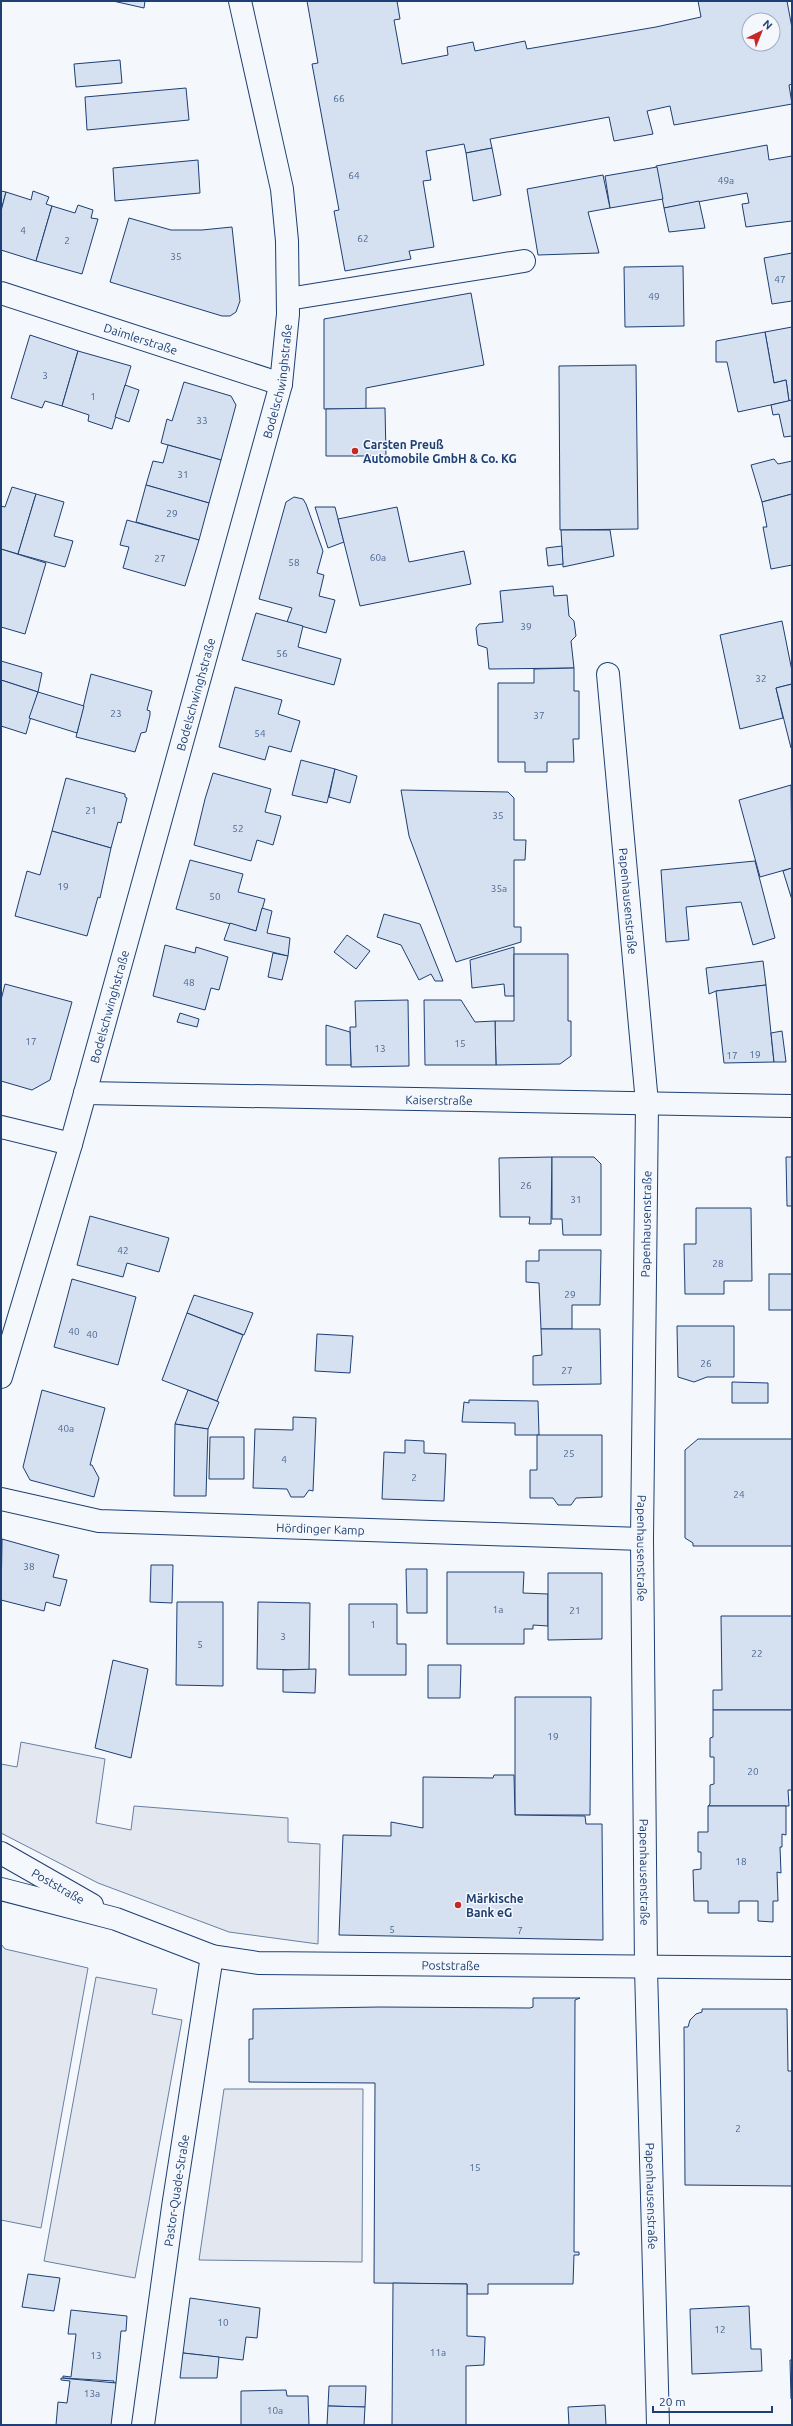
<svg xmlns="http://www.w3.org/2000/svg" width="793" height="2426" font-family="Ubuntu,sans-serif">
	<rect width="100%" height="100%" fill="#f4f7fb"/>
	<g fill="#e3e8f0" stroke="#687fa3">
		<polygon points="21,1742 105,1759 96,1823 131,1830 134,1806 288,1818 288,1842 320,1844 318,1944 229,1932 98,1883 1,1833 1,1764 17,1767"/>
		<polygon points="1,1944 5,1949 88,1968 41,2228 1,2220"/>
		<polygon points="96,1977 157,1989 152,2014 182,2020 135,2278 44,2261"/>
		<polygon points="224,2089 363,2089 362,2262 199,2260"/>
	</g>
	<g fill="#d5e0f0" stroke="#1d3f73" fill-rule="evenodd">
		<polygon points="113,1 145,1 144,8"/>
		<path d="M307,1H397L400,19L394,20L402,64L448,55L447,47L473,42L475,51L525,41L527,49L656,27L701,17L698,1H787L792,28V84L789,85L792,104L674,125L670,106L647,111L653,134L614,141L609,117L490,139L492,148L466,153L464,144L426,151L431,180L423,181L434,247L409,251L411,259L345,271L334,211L339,210L312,64L318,63ZM749,20H773V44H749Z"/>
		<polygon points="120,60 122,83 76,87 74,64"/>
		<polygon points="186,88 189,120 87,130 85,97"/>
		<polygon points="767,145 769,160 792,156 792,221 746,227 742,204 749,203 747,193 664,208 656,166"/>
		<polygon points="492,148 501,195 473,201 466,153"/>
		<polygon points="198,160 200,193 115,201 113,168"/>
		<polygon points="657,167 663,199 610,208 605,176"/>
		<polygon points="603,175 610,208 588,212 599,253 538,255 527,189"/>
		<polygon points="1,191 6,192 1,211"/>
		<polygon points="33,191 49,197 46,204 52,206 36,261 1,250 1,211 6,192 31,200"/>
		<polygon points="699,201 705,228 669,232 664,208"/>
		<polygon points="78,205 93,210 91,218 98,219 82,274 36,261 52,206 75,213"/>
		<polygon points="129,218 171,230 202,230 232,227 240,301 236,312 230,316 222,316 110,282"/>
		<polygon points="792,253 792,301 772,304 764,258"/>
		<polygon points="683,266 684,326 625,327 624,267"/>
		<polygon points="471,293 484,365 366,388 366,409 324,409 324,319"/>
		<polygon points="792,327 792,400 789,401 786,380 774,383 765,332"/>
		<polygon points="765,332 774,383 786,380 789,401 738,412 727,362 716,362 716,341"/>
		<polygon points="30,335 78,351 62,406 45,401 42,408 11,398"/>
		<polygon points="78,351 131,366 112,429 88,421 89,415 62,406"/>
		<polygon points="636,365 638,529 560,530 559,366"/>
		<polygon points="184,382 231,396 236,405 221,460 161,443 167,419 172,421"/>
		<polygon points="125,385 139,390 129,422 115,417"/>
		<polygon points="792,400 792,436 784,437 779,414 773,415 771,405"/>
		<polygon points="385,408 386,456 326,456 326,409"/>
		<polygon points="168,445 221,460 209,503 146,485 153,461 163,463"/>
		<polygon points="774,459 778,464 792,461 792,494 762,502 751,465"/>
		<polygon points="146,485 209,503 199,540 136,522"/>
		<polygon points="12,487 36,494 18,554 1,549 1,506 5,507"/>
		<polygon points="36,494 64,502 54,536 73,541 65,567 18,554"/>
		<polygon points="792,494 792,565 771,569 763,527 767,527 762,502"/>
		<polygon points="294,497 303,499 306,504 323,551 317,573 324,575 319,596 335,600 326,633 287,622 292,608 259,599 286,502"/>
		<polygon points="315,507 335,507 344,542 328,548"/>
		<polygon points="397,507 409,562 464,551 471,584 360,606 338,519"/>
		<polygon points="127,520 199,540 185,586 123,568 129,547 120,545"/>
		<polygon points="561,530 610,530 614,556 563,567"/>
		<polygon points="562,546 563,564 548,566 546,548"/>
		<polygon points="1,549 46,563 25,634 1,627"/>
		<polygon points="553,586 554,596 567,595 569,616 574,621 576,636 571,641 574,668 489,669 487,648 478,645 476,628 479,624 503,622 500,591"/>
		<polygon points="256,613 303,626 298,647 341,659 334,685 242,660"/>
		<polygon points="782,621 792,671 792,684 776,688 783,718 740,729 720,635"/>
		<polygon points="1,661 42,673 38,692 1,680"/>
		<polygon points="574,668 574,691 579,691 579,739 573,739 574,762 547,762 547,772 525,772 525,762 498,762 498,683 534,683 534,669"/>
		<polygon points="91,674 152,691 147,710 150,711 150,715 146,732 141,733 135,752 76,737"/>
		<polygon points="1,680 38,692 26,734 1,726"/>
		<polygon points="792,684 792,748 791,748 776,688"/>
		<polygon points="235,687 282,700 278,714 300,721 291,752 269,746 265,760 219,747"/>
		<polygon points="38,692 84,706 77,733 29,718"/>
		<polygon points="301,760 335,769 327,803 292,795"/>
		<polygon points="335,769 357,776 350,803 329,797"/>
		<polygon points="213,773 271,789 265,812 281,816 273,845 257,840 251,861 194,845 205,799"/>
		<polygon points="66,778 125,794 125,797 127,798 121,823 118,822 111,848 52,831"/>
		<polygon points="791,785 792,868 760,877 739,800"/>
		<polygon points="401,790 508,792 514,798 514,840 526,840 525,860 514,860 514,927 521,927 521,942 456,962 409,836"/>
		<polygon points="52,831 111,848 100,898 98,897 87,936 15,916 27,871 40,875"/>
		<polygon points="190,860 243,874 238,892 265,899 256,931 176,909"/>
		<polygon points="755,861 775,938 753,945 741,902 686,907 689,940 666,942 661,870"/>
		<polygon points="792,868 792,900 783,871"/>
		<polygon points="262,908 272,911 267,933 290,938 288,956 224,940 230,923 256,931"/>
		<polygon points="384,914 420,924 443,981 435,981 431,974 419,980 401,945 377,937"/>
		<polygon points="347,935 370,951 356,969 334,952"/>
		<polygon points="165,945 195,953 196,947 228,957 219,990 211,988 205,1010 153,996"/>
		<polygon points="514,947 514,996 505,996 504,984 472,988 470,960"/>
		<polygon points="273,953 288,956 282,980 268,977"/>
		<polygon points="514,954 568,954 568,1021 571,1021 571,1056 560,1064 496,1065 495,1021 514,1021"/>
		<polygon points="763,961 766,985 716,991 709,994 706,968"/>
		<polygon points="5,984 72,1002 50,1080 32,1090 1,1081 1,1000"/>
		<polygon points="766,985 774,1062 724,1063 716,991"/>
		<polygon points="408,1000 409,1066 351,1067 350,1027 356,1027 355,1001"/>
		<polygon points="424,1000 461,1000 475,1022 495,1021 496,1065 425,1065"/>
		<polygon points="180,1013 199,1019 197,1027 177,1022"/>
		<polygon points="326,1025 350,1032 351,1065 326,1065"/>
		<polygon points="782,1031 786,1062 774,1062 771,1033"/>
		<polygon points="552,1157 551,1224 529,1224 530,1217 500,1217 499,1158"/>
		<polygon points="552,1157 594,1157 601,1164 601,1235 563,1235 562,1219 552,1219"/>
		<polygon points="786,1157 792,1157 792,1206 787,1206"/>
		<polygon points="696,1208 751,1208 752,1281 724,1281 724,1294 685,1294 684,1244 696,1244"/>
		<polygon points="90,1216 169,1238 159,1272 127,1263 123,1277 77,1265"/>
		<polygon points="539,1250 601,1250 600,1305 572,1305 572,1329 541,1329 539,1283 526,1282 526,1261 539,1261"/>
		<rect x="769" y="1274" width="23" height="36"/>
		<polygon points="72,1279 136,1297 118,1365 54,1347"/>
		<polygon points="194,1295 253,1313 244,1335 187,1313"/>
		<polygon points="187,1313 243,1335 217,1401 162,1380"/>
		<polygon points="677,1326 734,1326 734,1377 707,1377 694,1382 678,1377"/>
		<polygon points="541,1329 600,1329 601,1384 533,1385 533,1356 542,1355"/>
		<polygon points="317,1334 353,1336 350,1373 315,1371"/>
		<polygon points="732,1382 768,1383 768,1403 732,1403"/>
		<polygon points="42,1390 105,1408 90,1465 92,1465 99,1478 94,1497 30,1480 23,1467"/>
		<polygon points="188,1390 219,1402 208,1429 175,1424"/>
		<polygon points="469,1400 538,1401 539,1435 515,1435 515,1423 462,1422 464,1402 469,1403"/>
		<polygon points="293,1417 316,1418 313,1491 309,1490 304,1497 291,1497 287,1489 253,1488 255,1429 293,1430"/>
		<polygon points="175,1424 208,1429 206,1496 174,1496"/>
		<polygon points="537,1435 602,1435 602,1497 576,1498 571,1505 558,1505 553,1498 530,1498 530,1470 537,1470"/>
		<polygon points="210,1437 244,1437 244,1479 209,1479"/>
		<polygon points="698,1439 792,1439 792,1546 693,1546 693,1543 685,1538 685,1450"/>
		<polygon points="405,1440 424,1441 424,1453 446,1454 444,1501 382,1499 384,1452 405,1453"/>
		<polygon points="2,1539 59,1555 53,1577 67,1580 60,1606 46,1602 44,1611 1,1600"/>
		<polygon points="151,1565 173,1565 172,1603 150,1602"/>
		<polygon points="406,1569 427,1569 427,1613 407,1613"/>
		<polygon points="447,1572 524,1572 523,1593 548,1594 548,1626 533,1625 533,1629 524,1629 524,1644 447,1644"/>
		<polygon points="548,1573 602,1573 602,1639 548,1640"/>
		<polygon points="177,1602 223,1602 223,1686 176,1685"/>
		<polygon points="258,1602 310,1603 309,1670 257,1669"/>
		<polygon points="349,1604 397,1604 397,1644 406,1644 406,1675 349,1675"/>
		<polygon points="721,1616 792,1616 792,1710 713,1710 713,1690 722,1690"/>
		<polygon points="113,1660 148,1669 131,1758 95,1748"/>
		<polygon points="428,1665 461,1665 460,1698 428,1698"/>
		<polygon points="316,1669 315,1693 283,1692 283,1670"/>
		<polygon points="515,1697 591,1697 590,1815 515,1815"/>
		<polygon points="713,1710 792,1710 792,1790 788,1790 789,1806 708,1806 710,1804 710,1785 714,1784 714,1757 710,1757 710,1738 713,1737"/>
		<polygon points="494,1775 514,1775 515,1815 585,1816 586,1824 602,1824 603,1940 339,1935 343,1835 391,1836 391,1822 423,1828 423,1777 493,1778"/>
		<polygon points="708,1806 786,1806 786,1835 782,1834 782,1847 780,1847 781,1873 777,1872 778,1901 773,1901 773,1922 758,1921 758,1901 739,1901 739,1913 708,1913 708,1901 694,1901 693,1870 701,1869 701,1852 698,1852 698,1832 708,1832"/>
		<polygon points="533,1998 580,1998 575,2000 574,2252 579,2252 579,2255 574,2255 573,2284 488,2284 488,2294 467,2294 467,2284 374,2283 375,2083 249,2082 249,2039 253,2039 253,2009 380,2007 530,2008 533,2007"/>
		<polygon points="702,2009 787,2009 788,2071 792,2071 792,2186 685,2185 684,2027 688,2027 690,2020 696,2014 702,2012"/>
		<polygon points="28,2274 60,2278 54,2311 22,2307"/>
		<polygon points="393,2283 467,2284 467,2336 485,2337 485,2339 484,2365 466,2366 466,2425 392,2425"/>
		<polygon points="190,2298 260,2308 257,2338 246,2337 243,2360 183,2353"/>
		<polygon points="749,2306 751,2349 761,2349 762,2371 692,2374 690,2309"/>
		<polygon points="71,2310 127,2316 126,2331 121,2331 116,2383 113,2383 114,2381 63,2378 63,2376 71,2377 76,2334 68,2334"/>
		<polygon points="183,2353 219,2357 217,2378 180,2378"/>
		<polygon points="790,2360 792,2360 792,2399 791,2399"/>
		<polygon points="61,2378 116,2383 111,2425 56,2425 58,2402 67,2403 70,2381 61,2380"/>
		<polygon points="329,2386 366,2386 365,2407 328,2406"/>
		<polygon points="286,2390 287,2396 308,2396 309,2425 241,2425 241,2391"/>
		<polygon points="605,2405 606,2425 569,2425 568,2407"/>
		<polygon points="328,2406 365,2407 364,2425 327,2425"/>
	</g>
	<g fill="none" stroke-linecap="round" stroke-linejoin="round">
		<g stroke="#1d3f73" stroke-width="24">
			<g id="minor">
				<path id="s1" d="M1,293L281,384"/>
				<polyline points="288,299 524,261"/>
				<path id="s2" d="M608,674L647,1103L642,1539L646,1968L658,2425"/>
				<path id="s3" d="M85,1093L792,1106"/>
				<polyline points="1,1127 71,1144"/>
				<path id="s4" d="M1,1377L71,1144L281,384L288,314L287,241L282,189L240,1"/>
				<path id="s5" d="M1,1499L99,1521L642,1539"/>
				<path id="s6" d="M1,1853L92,1905"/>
				<path id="s7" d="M1,1889L116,1919L212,1956L258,1963L792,1968"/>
				<path id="s8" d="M143,2425L173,2207L212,1956"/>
			</g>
		</g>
		<use href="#minor" stroke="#f4f7fb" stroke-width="22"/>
	</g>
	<g fill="#c62828" stroke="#f4f7fb" stroke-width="1.5">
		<circle cx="355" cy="451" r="4"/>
		<circle cx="458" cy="1905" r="4"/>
	</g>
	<g text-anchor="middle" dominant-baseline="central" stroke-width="3" stroke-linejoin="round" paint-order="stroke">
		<g font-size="10" fill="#4b6792">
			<text x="339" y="98">66</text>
			<text x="354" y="175">64</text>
			<text x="726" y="180">49a</text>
			<text x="23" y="230">4</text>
			<text x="363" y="238">62</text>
			<text x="67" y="240">2</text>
			<text x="176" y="256">35</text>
			<text x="780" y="279">47</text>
			<text x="654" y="296">49</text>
			<text x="45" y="375">3</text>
			<text x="93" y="396">1</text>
			<text x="202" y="420">33</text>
			<text x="183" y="474">31</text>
			<text x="172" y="513">29</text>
			<text x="378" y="557">60a</text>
			<text x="160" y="558">27</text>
			<text x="294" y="562">58</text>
			<text x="526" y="626">39</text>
			<text x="282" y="653">56</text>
			<text x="761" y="678">32</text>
			<text x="116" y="713">23</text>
			<text x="539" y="715">37</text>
			<text x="260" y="733">54</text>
			<text x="91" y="810">21</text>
			<text x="498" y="815">35</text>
			<text x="238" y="828">52</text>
			<text x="63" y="886">19</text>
			<text x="499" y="888">35a</text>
			<text x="215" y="896">50</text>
			<text x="189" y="982">48</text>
			<text x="31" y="1041">17</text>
			<text x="460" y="1043">15</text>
			<text x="380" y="1048">13</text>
			<text x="755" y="1054">19</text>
			<text x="732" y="1055">17</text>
			<text x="526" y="1185">26</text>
			<text x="576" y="1199">31</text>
			<text x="123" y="1250">42</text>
			<text x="718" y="1263">28</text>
			<text x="570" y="1294">29</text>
			<text x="74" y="1331">40</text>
			<text x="92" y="1334">40</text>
			<text x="706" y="1363">26</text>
			<text x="567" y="1370">27</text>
			<text x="66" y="1428">40a</text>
			<text x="569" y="1453">25</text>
			<text x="284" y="1459">4</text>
			<text x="414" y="1477">2</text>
			<text x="739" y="1494">24</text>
			<text x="29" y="1566">38</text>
			<text x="498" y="1609">1a</text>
			<text x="575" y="1610">21</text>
			<text x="373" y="1624">1</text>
			<text x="283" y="1636">3</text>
			<text x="200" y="1644">5</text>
			<text x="757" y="1653">22</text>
			<text x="553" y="1736">19</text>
			<text x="753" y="1771">20</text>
			<text x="741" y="1861">18</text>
			<text x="392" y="1929">5</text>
			<text x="520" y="1930">7</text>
			<text x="738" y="2128">2</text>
			<text x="475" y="2167">15</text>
			<text x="223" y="2322">10</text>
			<text x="720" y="2329">12</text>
			<text x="438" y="2352">11a</text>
			<text x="96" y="2355">13</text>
			<text x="92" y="2393">13a</text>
			<text x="275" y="2410">10a</text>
		</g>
		<g font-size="12" fill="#1d3f73" stroke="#f4f7fb">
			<text stroke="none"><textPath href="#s1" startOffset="147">Daimlerstraße</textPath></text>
			<text stroke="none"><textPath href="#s4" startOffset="1034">Bodelschwinghstraße</textPath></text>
			<text stroke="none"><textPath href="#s4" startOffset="710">Bodelschwinghstraße</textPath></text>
			<text stroke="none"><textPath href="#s2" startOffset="228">Papenhausenstraße</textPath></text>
			<text stroke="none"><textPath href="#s4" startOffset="386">Bodelschwinghstraße</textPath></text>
			<text stroke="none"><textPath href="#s3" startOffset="354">Kaiserstraße</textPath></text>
			<text transform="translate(646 1224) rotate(-89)">Papenhausenstraße</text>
			<text stroke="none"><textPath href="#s5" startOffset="322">Hördinger Kamp</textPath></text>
			<text stroke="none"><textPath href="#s2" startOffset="876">Papenhausenstraße</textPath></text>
			<text stroke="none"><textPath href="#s2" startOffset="1200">Papenhausenstraße</textPath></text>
			<text stroke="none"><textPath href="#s6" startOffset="66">Poststraße</textPath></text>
			<text stroke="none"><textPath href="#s7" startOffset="461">Poststraße</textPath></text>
			<text stroke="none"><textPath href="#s8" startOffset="237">Pastor-Quade-Straße</textPath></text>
			<text stroke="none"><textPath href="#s2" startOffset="1524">Papenhausenstraße</textPath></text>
		</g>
		<g font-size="12" font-weight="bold" fill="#1d3f73" stroke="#f4f7fb" text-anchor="start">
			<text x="363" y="444">Carsten Preuß<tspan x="363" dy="14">Automobile GmbH &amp; Co. KG</tspan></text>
			<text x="466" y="1898">Märkische<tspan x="466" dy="14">Bank eG</tspan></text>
		</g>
	</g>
	<rect width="793" height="2426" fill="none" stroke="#1d3f73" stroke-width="4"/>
	<g transform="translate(761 32) rotate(43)"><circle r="19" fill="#f4f7fb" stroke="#9eadc5"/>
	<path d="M0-3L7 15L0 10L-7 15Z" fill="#c62828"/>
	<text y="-6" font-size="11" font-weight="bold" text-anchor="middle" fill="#1d3f73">N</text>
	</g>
	<path d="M653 2406v6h119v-6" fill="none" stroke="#1d3f73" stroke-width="2"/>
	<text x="659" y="2406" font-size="12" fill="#1d3f73" stroke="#f4f7fb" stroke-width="3" paint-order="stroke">20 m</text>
</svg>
